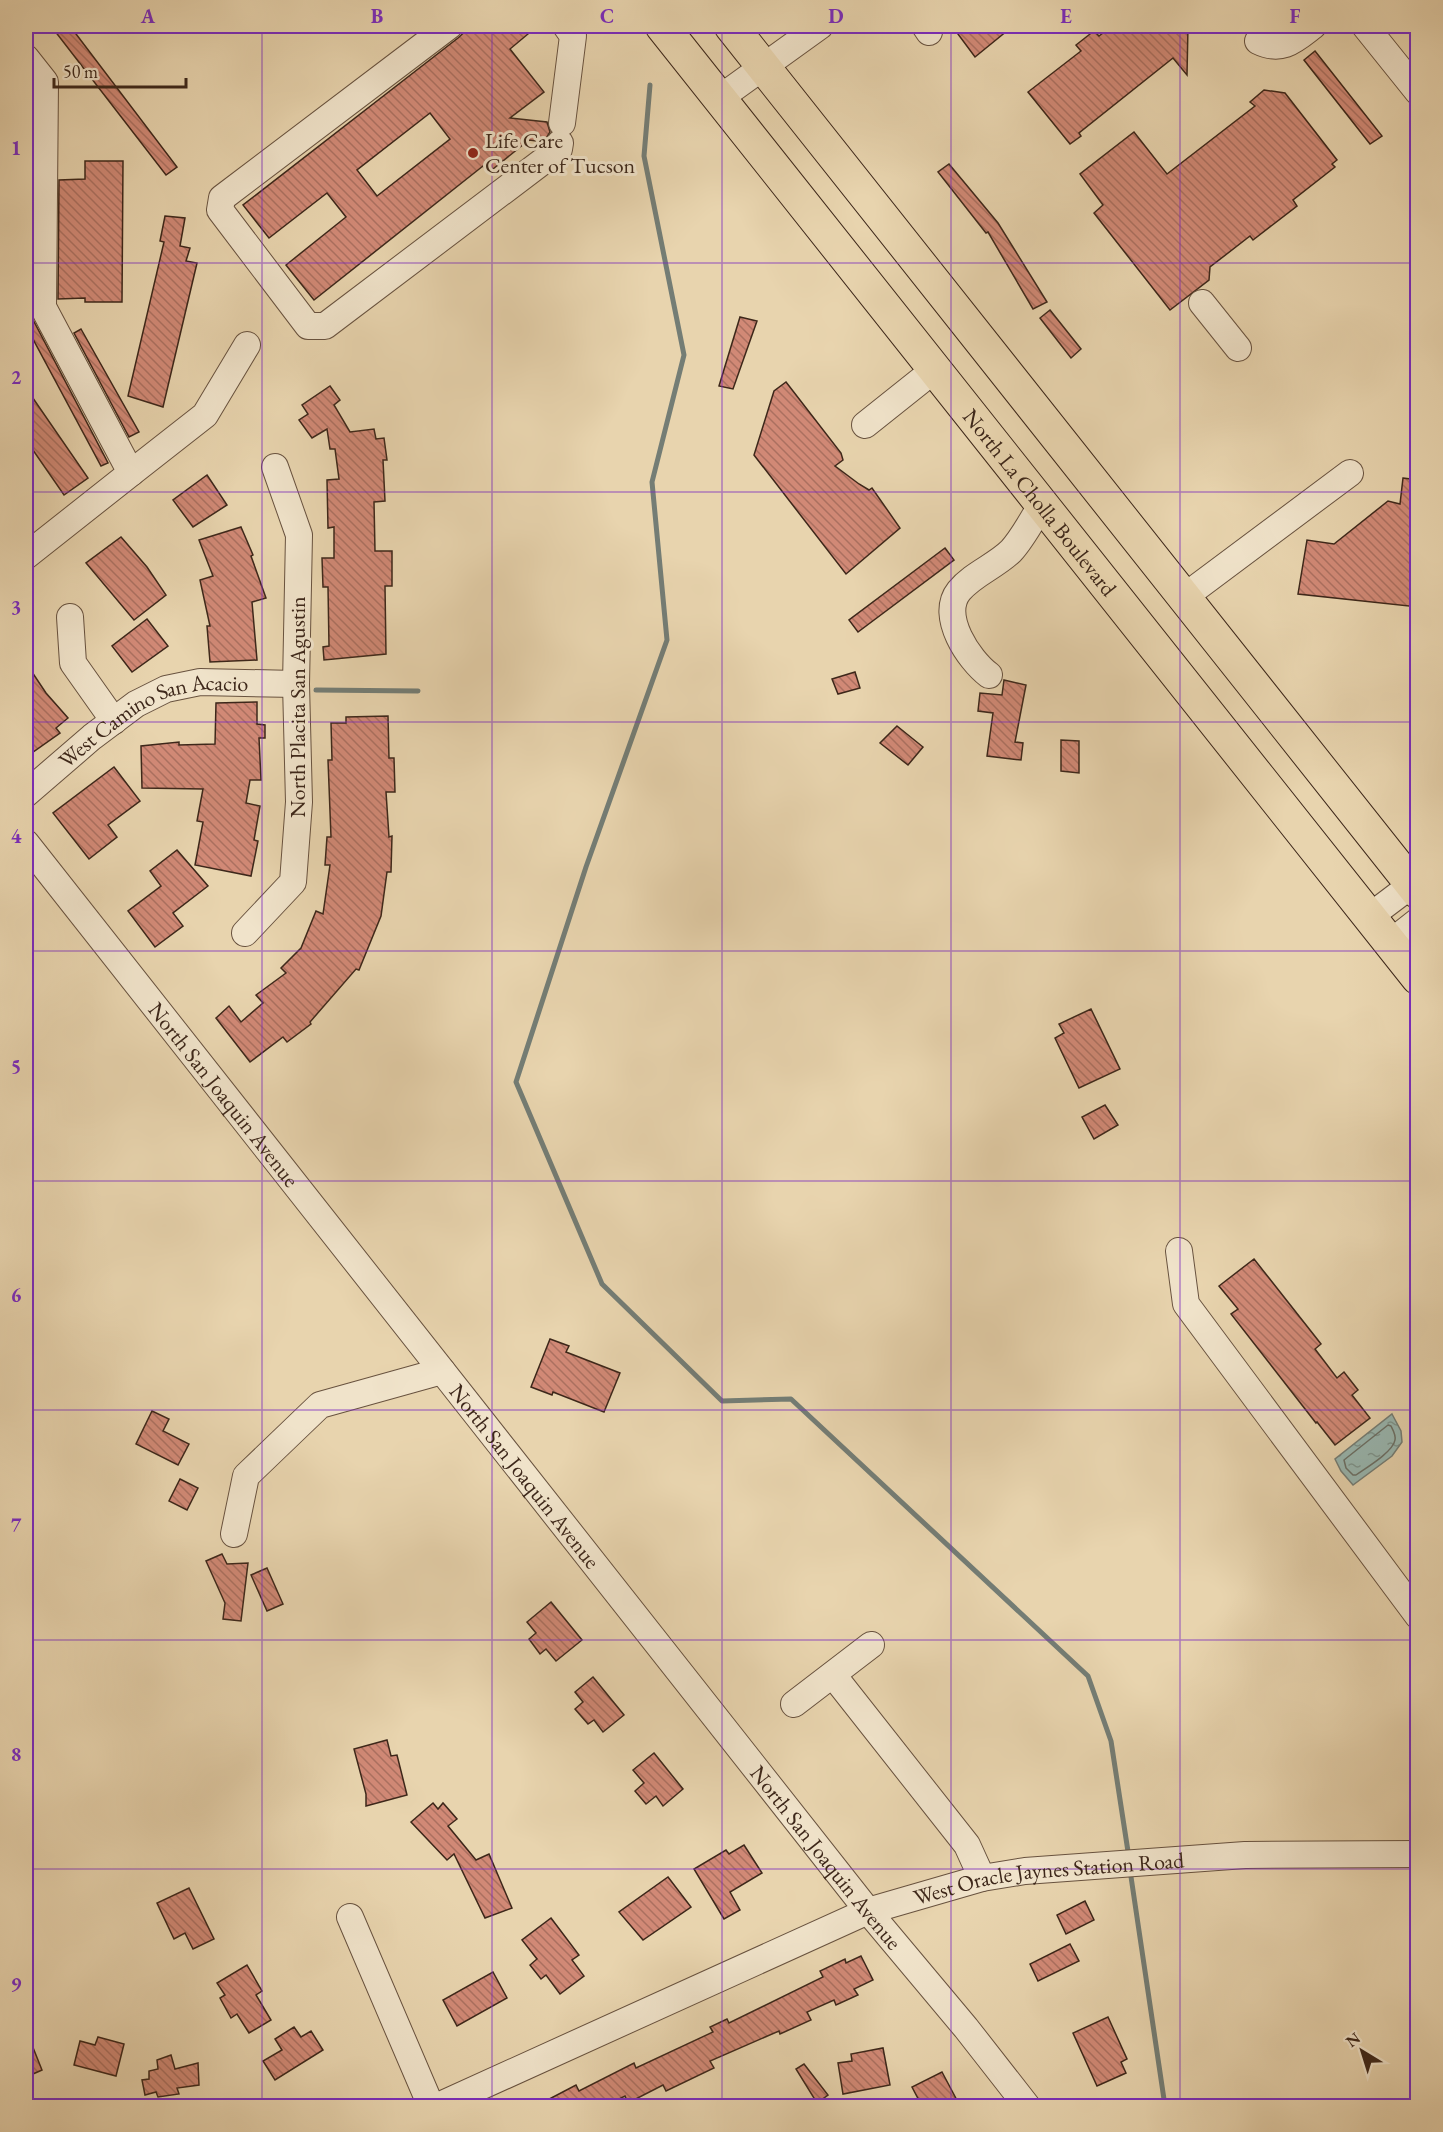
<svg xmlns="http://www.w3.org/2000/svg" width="1443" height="2132" font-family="'EB Garamond',serif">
	<defs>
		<pattern id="water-ripples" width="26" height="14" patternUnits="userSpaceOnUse" patternTransform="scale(1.5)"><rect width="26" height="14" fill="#98b7b1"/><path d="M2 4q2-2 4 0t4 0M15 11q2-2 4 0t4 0" fill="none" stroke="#7d958f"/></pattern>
		<pattern id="building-back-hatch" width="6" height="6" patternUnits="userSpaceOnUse" patternTransform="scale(1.5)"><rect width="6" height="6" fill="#d18976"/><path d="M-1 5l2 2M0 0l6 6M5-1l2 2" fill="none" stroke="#ab7060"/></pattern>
	</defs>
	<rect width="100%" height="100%" fill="#e8d4ae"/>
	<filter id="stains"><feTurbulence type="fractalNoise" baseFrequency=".00333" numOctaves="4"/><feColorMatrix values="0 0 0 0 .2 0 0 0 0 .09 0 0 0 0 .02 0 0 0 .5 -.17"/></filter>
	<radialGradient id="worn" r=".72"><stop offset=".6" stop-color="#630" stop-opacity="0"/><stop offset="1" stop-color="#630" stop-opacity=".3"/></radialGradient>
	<polygon fill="url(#water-ripples)" stroke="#747d75" stroke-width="1.5" points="1392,1414 1401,1431 1402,1442 1392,1456 1353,1485 1341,1471 1335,1459"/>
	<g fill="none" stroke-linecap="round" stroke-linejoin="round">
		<path stroke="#6a6f66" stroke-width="1.5" d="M1388,1425L1391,1426C1393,1430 1396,1435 1395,1440C1393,1452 1366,1468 1356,1475H1353L1346,1468L1344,1460Z"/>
		<g stroke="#747d75" stroke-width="5">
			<polyline points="650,85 644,156 684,355 652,482 667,640 586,867 516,1082 602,1284 722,1401 791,1399 1088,1676 1111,1741 1129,1858"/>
			<polyline points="316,690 418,691"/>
			<polyline points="1130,1870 1165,2106"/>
		</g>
	</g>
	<g fill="url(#building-back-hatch)" stroke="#3d271a" stroke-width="1.5" fill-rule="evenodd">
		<polygon points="51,26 70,26 177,167 166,175"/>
		<path d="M471,26H522L528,34L510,49L544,92L510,118L547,122L550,132L544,142L529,140L488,173L483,166L314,300L286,265L346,217L327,193L269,238L243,205L458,38ZM430,113L450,139L377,196L357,170Z"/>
		<polygon points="952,26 1013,26 975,57"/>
		<polygon points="1112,26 1188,26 1187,75 1173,58 1079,133 1081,136 1070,144 1028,92 1081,51 1076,45 1090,34 1094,31 1099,36"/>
		<polygon points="1315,51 1382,136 1370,144 1304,60"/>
		<polygon points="1264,90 1285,93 1337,160 1332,164 1335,167 1293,200 1297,206 1253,240 1250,236 1210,267 1209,280 1170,310 1094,213 1103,205 1080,174 1134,132 1167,174 1255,106 1250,102"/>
		<polygon points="85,161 123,161 122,302 85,302 85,298 58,299 59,180 85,179"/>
		<polygon points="949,164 998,223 1047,302 1033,309 988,232 986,233 938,172"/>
		<polygon points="26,182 29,182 27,300 30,314 108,463 101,466 26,326"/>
		<polygon points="165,216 185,218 180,246 190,248 186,261 197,263 163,407 128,396 164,242 160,241"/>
		<polygon points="1050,310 1081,349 1071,358 1040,318"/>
		<polygon points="740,317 757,321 733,389 719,386"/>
		<polygon points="81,329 139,432 129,437 74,333"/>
		<polygon points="786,382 841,453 843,460 835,466 859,484 869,490 872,488 900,528 846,574 754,455 774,391"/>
		<polygon points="330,386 340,400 334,405 350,432 374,429 376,439 384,438 387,460 383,460 385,501 374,502 375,551 392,551 392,586 385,586 386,654 324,660 323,647 329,646 328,587 323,587 322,558 334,558 334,527 328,528 327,480 339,479 335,449 330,449 327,429 312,438 299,420 308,414 302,405"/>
		<polygon points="26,388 88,478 64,495 26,440"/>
		<polygon points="207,475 227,505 193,527 173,500"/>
		<polygon points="1403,478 1418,480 1418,607 1298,594 1307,540 1334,544 1388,501 1400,504"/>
		<polygon points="241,527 253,555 251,556 266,598 252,602 257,660 210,662 207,626 210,626 200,580 213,576 199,540"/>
		<polygon points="121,537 147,567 166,595 134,620 86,563"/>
		<polygon points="945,548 954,560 858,632 849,620"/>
		<polygon points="147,619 168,646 132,672 112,646"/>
		<polygon points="26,663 46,693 68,718 56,728 60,733 26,757"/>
		<polygon points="855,672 860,688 838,694 832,679"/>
		<polygon points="1004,680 1026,685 1015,742 1023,743 1021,760 987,756 993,713 978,711 980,693 1002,695"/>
		<polygon points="257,702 257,724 265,725 265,738 259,738 261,780 250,780 246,803 260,806 254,840 258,841 251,876 195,865 203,822 197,821 203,789 142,788 141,746 179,742 179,745 215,744 216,703"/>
		<polygon points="388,716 389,758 394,758 395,792 386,792 389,837 392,836 391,872 387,872 381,916 359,970 356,969 310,1022 311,1024 287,1042 283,1037 250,1062 216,1018 229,1006 241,1022 263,1003 256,995 286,973 281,968 301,948 316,911 323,914 330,865 325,865 327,837 331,837 328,760 332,760 331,723 346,723 346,717"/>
		<polygon points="897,726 923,747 908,765 880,743"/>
		<polygon points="1061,740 1079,741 1079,773 1061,771"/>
		<polygon points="114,767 140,801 108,825 117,837 89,859 53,813"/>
		<polygon points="177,850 208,886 173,913 183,926 155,947 128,911 161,886 150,871"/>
		<polygon points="1091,1009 1120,1069 1079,1088 1055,1038 1064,1033 1059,1024"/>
		<polygon points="1105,1105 1118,1125 1094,1139 1082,1117"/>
		<polygon points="1254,1259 1321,1344 1315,1349 1337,1378 1344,1372 1358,1390 1352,1395 1370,1418 1335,1445 1317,1422 1316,1423 1231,1314 1238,1309 1219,1286"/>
		<polygon points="550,1339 569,1346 566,1352 620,1373 604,1412 553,1392 552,1395 531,1387"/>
		<polygon points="152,1411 169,1419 163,1431 189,1444 178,1465 136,1444"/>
		<polygon points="180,1479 198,1488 187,1510 169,1501"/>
		<polygon points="222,1554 227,1564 248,1563 241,1621 223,1619 225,1603 206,1561"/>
		<polygon points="267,1568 283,1604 267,1611 251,1575"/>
		<polygon points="551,1602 582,1640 556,1661 546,1649 540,1654 529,1639 536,1633 527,1622"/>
		<polygon points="593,1677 624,1715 603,1732 594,1720 588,1724 575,1709 583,1702 575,1692"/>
		<polygon points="387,1740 391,1756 397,1755 407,1795 366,1806 366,1794 354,1749"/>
		<polygon points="654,1753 683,1789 663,1806 656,1796 646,1804 635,1791 644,1783 633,1770"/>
		<polygon points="433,1803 438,1809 443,1803 457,1819 448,1826 476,1860 489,1854 512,1908 485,1918 454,1854 447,1860 411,1822"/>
		<polygon points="744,1845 762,1873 730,1892 740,1910 724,1919 694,1869 726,1850 729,1854"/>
		<polygon points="668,1877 691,1907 643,1940 619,1912"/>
		<polygon points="189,1888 214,1939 193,1949 185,1933 174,1939 157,1903"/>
		<polygon points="1085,1901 1094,1920 1066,1934 1057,1915"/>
		<polygon points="551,1918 579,1955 572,1960 584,1976 560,1994 546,1975 541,1979 530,1965 537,1959 522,1940"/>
		<polygon points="1070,1944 1079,1961 1038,1981 1030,1964"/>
		<polygon points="861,1956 873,1980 854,1989 858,1995 836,2005 834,2000 807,2012 811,2020 780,2034 779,2031 710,2061 714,2068 666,2091 663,2085 628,2103 625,2096 605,2106 536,2106 576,2085 579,2091 634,2063 636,2068 713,2032 710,2027 727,2019 729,2023 823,1977 820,1971 845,1959 846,1963"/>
		<polygon points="247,1965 262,1991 256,1995 271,2020 249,2033 237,2014 231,2018 220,1998 225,1995 217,1983"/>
		<polygon points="493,1972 507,1998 457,2026 443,2000"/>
		<polygon points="1108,2017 1127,2059 1121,2062 1126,2073 1097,2086 1073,2033"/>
		<polygon points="294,2027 301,2037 311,2031 323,2050 275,2080 263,2061 282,2050 275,2039"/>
		<polygon points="26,2030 42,2070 26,2077"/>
		<polygon points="98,2037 124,2044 116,2076 74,2065 80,2041 95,2045"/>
		<polygon points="883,2048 890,2085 843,2094 838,2063 852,2061 851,2054"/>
		<polygon points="171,2055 175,2069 198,2063 199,2085 177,2088 179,2094 158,2097 156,2092 145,2095 142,2080 149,2079 149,2071 158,2069 157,2060"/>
		<polygon points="804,2064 828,2095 817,2103 796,2069"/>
		<polygon points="942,2072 960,2106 922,2106 912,2087"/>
	</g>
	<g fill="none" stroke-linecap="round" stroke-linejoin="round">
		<g stroke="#68523f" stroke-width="28">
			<g id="minor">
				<polyline points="449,26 222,198 220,210 308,326 325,326 559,149 560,143"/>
				<polyline points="925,26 929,32"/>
				<polyline points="1365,26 1418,92"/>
				<path d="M1258,41C1282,53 1295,40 1313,26"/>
				<polyline points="26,58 45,82 43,307 131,473 26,556"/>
				<polyline points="720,98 820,26"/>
				<polyline points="562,123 573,36 566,26"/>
				<polyline points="1202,303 1238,348"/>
				<polyline points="865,425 934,370"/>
				<polyline points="131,473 205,415 247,345"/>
				<polyline points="1184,597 1350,473"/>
				<polyline points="70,617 73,663 114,721"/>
				<path d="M989,675C969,660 939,616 959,591C973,574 996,566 1011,551C1023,538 1032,520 1042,504"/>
				<path id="s1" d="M26,794L92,737L136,704L166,689L200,682L296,684"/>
				<path id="s2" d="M26,843L868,1911L966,2028L1027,2106"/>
				<polyline points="1369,917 1418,880"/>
				<polyline points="245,933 293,882 299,802 296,684 299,535 275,467"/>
				<polyline points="1390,943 1418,921"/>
				<polyline points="1179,1251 1186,1304 1418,1616"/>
				<polyline points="234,1534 246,1476 320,1405 442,1371"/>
				<polyline points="833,1675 967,1845 982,1878"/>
				<polyline points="794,1704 871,1645"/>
				<polyline points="350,1917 431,2106"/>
				<path id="s3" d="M438,2106L868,1911L982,1878L1025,1871L1245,1855L1418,1854"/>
			</g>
		</g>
		<g stroke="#3d271a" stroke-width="35">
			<g id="major">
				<path id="s4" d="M662,26L1418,978"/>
				<polyline points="731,26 1418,892"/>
			</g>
		</g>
		<use href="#minor" stroke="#f0e3ca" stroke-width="26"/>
		<use href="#major" stroke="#e8d4ae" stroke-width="33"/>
	</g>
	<path fill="none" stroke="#7b2cbf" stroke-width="1.5" stroke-opacity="0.55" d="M262,26V2106M492,26V2106M722,26V2106M951,26V2106M1180,26V2106M26,263H1418M26,492H1418M26,722H1418M26,951H1418M26,1181H1418M26,1410H1418M26,1640H1418M26,1869H1418"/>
	<circle fill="#8f2418" stroke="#f0e3ca" stroke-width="2" cx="473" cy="153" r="6"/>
	<g text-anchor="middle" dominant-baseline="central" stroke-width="6" stroke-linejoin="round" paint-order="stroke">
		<g font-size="22" fill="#3d271a" stroke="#f0e3ca" text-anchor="start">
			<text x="485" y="140">Life Care<tspan x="485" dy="25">Center of Tucson</tspan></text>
		</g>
		<g font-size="22" fill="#3d271a" stroke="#f0e3ca">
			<text stroke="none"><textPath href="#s4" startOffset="608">North La Cholla Boulevard</textPath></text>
			<text transform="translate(297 707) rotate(-90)">North Placita San Agustin</text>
			<text stroke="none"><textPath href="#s1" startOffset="153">West Camino San Acacio</textPath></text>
			<text stroke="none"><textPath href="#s2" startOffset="320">North San Joaquin Avenue</textPath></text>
			<text stroke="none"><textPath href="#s2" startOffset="806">North San Joaquin Avenue</textPath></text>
			<text stroke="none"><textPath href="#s2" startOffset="1292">North San Joaquin Avenue</textPath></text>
			<text stroke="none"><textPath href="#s3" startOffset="657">West Oracle Jaynes Station Road</textPath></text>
		</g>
	</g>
	<rect width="1443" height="2132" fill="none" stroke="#e8d4ae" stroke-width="66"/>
	<g transform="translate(1362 2051) rotate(322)" stroke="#f0e3ca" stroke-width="4.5" paint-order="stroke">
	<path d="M0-4.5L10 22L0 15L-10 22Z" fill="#3d271a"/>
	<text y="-9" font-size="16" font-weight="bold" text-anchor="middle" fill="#3d271a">N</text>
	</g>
	<path d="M54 78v9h132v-9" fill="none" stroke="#3d271a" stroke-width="3"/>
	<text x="63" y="78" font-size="18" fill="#3d271a" stroke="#f0e3ca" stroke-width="4.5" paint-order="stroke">50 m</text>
	<rect x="33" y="33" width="1377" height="2066" fill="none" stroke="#7b2cbf" stroke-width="2"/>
	<g font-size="20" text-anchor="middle" font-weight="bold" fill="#7b2cbf">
		<text x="148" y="23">A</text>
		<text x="377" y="23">B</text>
		<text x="607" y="23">C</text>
		<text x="836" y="23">D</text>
		<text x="1066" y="23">E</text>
		<text x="1295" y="23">F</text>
		<text x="16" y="155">1</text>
		<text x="16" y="384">2</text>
		<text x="16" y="614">3</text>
		<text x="16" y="843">4</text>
		<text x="16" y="1073">5</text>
		<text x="16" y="1302">6</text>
		<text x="16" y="1532">7</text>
		<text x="16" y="1761">8</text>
		<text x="16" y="1991">9</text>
	</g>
	<rect width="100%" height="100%" filter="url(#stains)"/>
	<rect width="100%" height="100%" fill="url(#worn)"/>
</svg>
